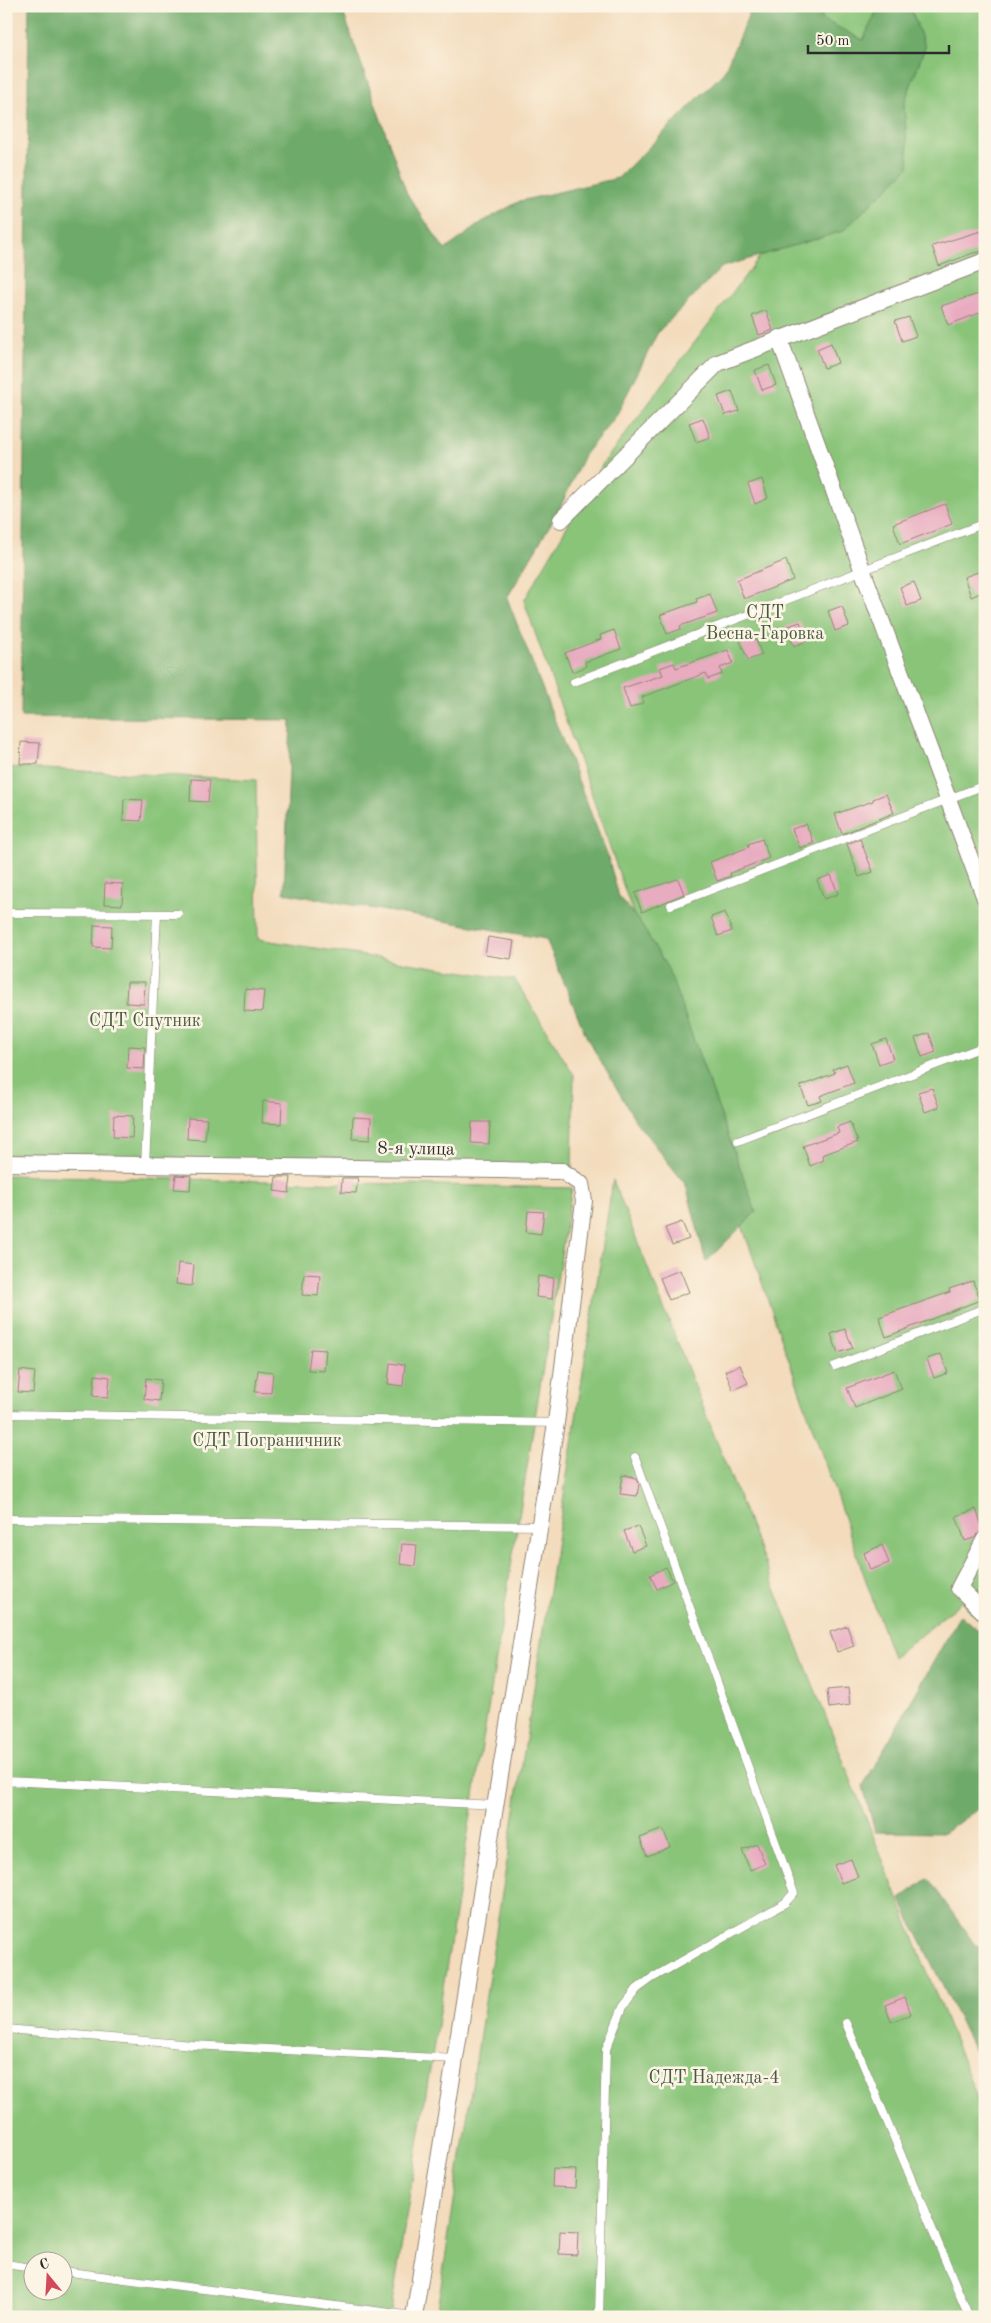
<svg xmlns="http://www.w3.org/2000/svg" width="991" height="2323" font-family="'Old Standard TT',serif">
	<rect width="100%" height="100%" fill="#fcf5e5"/>
	<filter id="ink" filterUnits="userSpaceOnUse"><feTurbulence type="fractalNoise" baseFrequency=".02" numOctaves="2"/><feDisplacementMap in="SourceGraphic" scale="10" xChannelSelector="R" yChannelSelector="G"/><feConvolveMatrix kernelMatrix="1 2 1 2 8 2 1 2 1" color-interpolation-filters="sRGB"/></filter>
	<filter id="wash" filterUnits="userSpaceOnUse"><feTurbulence type="fractalNoise" baseFrequency=".0096" numOctaves="4" result="noise"/><feDisplacementMap in="SourceGraphic" scale="20" xChannelSelector="R" yChannelSelector="G"/><feGaussianBlur stdDeviation="1.12" result="paint"/><feColorMatrix in="noise" values="0 0 0 0 0 0 0 0 0 0 0 0 0 0 0 0 0 1.4 0 .05"/><feComposite in="paint" operator="in"/></filter>
	<g filter="url(#wash)">
		<rect width="100%" height="100%" fill="#f3dbbc"/>
		<g fill="#89c479" stroke="#5a7852" fill-rule="evenodd">
			<polygon points="791,6 985,6 985,1625 961,1602 893,1658 524,601 604,462 783,226"/>
			<polygon points="6,767 256,780 258,939 515,980 574,1075 572,1169 6,1159"/>
			<path d="M6,1175L572,1188L390,2317H6ZM32,2260H62V2290H32Z"/>
			<polygon points="613,1180 985,2118 985,2317 436,2317"/>
		</g>
		<g fill="#6eaa69" stroke="#4c6a4a">
			<polygon points="29,6 341,6 407,194 445,250 482,222 520,201 618,178 724,72 748,16 749,6 820,6 822,19 863,40 879,6 910,6 925,47 904,104 909,167 843,231 722,267 658,332 616,416 584,455 560,508 507,598 608,857 619,897 639,921 668,969 756,1212 706,1262 686,1185 637,1123 587,1038 546,939 284,893 291,720 21,717"/>
			<polygon points="960,1615 985,1636 985,1804 944,1833 875,1832 863,1786"/>
			<polygon points="928,1878 975,1945 985,1947 985,2072 900,1899"/>
		</g>
		<g id="blocks">
			<g fill="#e8abc0">
				<polygon points="981,231 985,242 985,251 973,253 939,266 932,246"/>
				<polygon points="985,292 985,311 948,325 941,306"/>
				<polygon points="766,310 773,330 759,335 752,316"/>
				<polygon points="909,317 916,336 902,341 895,321"/>
				<polygon points="831,343 838,363 824,368 817,349"/>
				<polygon points="769,365 776,385 762,390 755,370"/>
				<polygon points="732,391 739,411 725,415 718,396"/>
				<polygon points="703,418 710,437 696,442 689,423"/>
				<polygon points="762,479 768,498 755,504 748,484"/>
				<polygon points="945,504 952,524 900,544 893,524"/>
				<polygon points="786,560 793,580 744,599 737,580"/>
				<polygon points="978,572 985,591 971,597 964,577"/>
				<polygon points="914,582 921,601 907,606 900,587"/>
				<polygon points="710,594 717,613 680,626 681,629 667,634 660,615 697,602 696,599"/>
				<polygon points="842,606 849,626 835,631 828,611"/>
				<polygon points="800,622 807,641 794,646 786,627"/>
				<polygon points="614,630 621,649 585,662 586,667 572,672 565,653 601,639 600,635"/>
				<polygon points="754,635 762,655 748,660 740,641"/>
				<polygon points="728,650 733,663 720,668 722,674 708,679 706,673 642,697 644,703 630,708 623,688 663,675 660,668 674,663 676,668"/>
				<polygon points="21,742 40,743 38,764 20,764"/>
				<polygon points="191,779 210,780 208,802 190,801"/>
				<polygon points="886,794 894,813 842,834 835,814 873,801 873,799"/>
				<polygon points="124,799 143,800 141,821 123,820"/>
				<polygon points="806,824 814,843 800,848 792,829"/>
				<polygon points="762,839 769,858 730,873 731,876 717,881 710,862 749,847 748,844"/>
				<polygon points="860,839 873,872 859,877 847,844"/>
				<polygon points="831,875 838,894 824,899 817,880"/>
				<polygon points="678,879 684,894 642,912 635,893"/>
				<polygon points="105,883 123,884 122,905 104,904"/>
				<polygon points="725,912 732,931 718,936 711,917"/>
				<polygon points="94,925 112,926 111,948 93,947"/>
				<polygon points="488,937 514,941 511,959 485,955"/>
				<polygon points="127,982 145,982 144,1004 126,1003"/>
				<polygon points="245,989 264,991 262,1012 244,1011"/>
				<polygon points="929,1033 936,1052 922,1057 915,1038"/>
				<polygon points="886,1039 893,1059 879,1064 872,1044"/>
				<polygon points="128,1046 145,1047 144,1069 127,1068"/>
				<polygon points="847,1064 854,1083 820,1096 822,1101 808,1105 800,1086 835,1073 833,1069"/>
				<polygon points="932,1088 939,1107 925,1112 918,1092"/>
				<polygon points="263,1101 282,1103 281,1124 262,1123"/>
				<polygon points="114,1115 133,1116 132,1138 113,1137"/>
				<polygon points="353,1117 371,1118 370,1140 352,1139"/>
				<polygon points="188,1118 207,1119 205,1140 187,1139"/>
				<polygon points="472,1122 490,1122 489,1144 471,1143"/>
				<polygon points="850,1122 858,1142 822,1155 824,1160 810,1166 803,1146 839,1133 837,1127"/>
				<polygon points="176,1175 191,1176 190,1190 174,1189"/>
				<polygon points="276,1177 291,1177 289,1193 274,1191"/>
				<polygon points="342,1178 358,1178 356,1193 341,1192"/>
				<polygon points="528,1211 544,1212 541,1234 526,1232"/>
				<polygon points="682,1222 689,1239 672,1245 665,1228"/>
				<polygon points="178,1263 194,1265 192,1286 176,1284"/>
				<polygon points="680,1270 689,1292 669,1300 660,1278"/>
				<polygon points="304,1274 320,1275 318,1296 302,1295"/>
				<polygon points="538,1276 554,1278 552,1299 536,1297"/>
				<polygon points="973,1281 980,1300 886,1337 879,1317 950,1292 949,1289"/>
				<polygon points="845,1329 853,1348 838,1353 831,1334"/>
				<polygon points="311,1349 326,1350 324,1371 308,1370"/>
				<polygon points="941,1354 948,1373 934,1378 927,1359"/>
				<polygon points="390,1363 405,1365 403,1386 388,1384"/>
				<polygon points="740,1365 748,1383 733,1390 725,1371"/>
				<polygon points="20,1370 35,1372 33,1393 18,1392"/>
				<polygon points="258,1370 273,1372 271,1393 255,1392"/>
				<polygon points="894,1370 902,1389 855,1408 847,1388"/>
				<polygon points="95,1375 110,1377 108,1398 93,1396"/>
				<polygon points="146,1378 161,1380 159,1401 144,1399"/>
				<polygon points="623,1475 637,1478 639,1484 637,1496 620,1494"/>
				<polygon points="976,1509 983,1529 974,1538 965,1541 956,1516"/>
				<polygon points="638,1526 646,1546 632,1551 624,1531"/>
				<polygon points="402,1544 417,1545 415,1566 400,1564"/>
				<polygon points="882,1545 889,1563 870,1570 864,1553"/>
				<polygon points="666,1567 673,1581 657,1589 650,1575"/>
				<polygon points="847,1626 854,1646 837,1652 830,1632"/>
				<polygon points="848,1688 850,1705 829,1708 827,1690"/>
				<polygon points="663,1829 670,1847 647,1856 640,1838"/>
				<polygon points="757,1844 765,1864 750,1870 742,1850"/>
				<polygon points="851,1859 858,1877 841,1883 834,1865"/>
				<polygon points="905,1997 911,2014 891,2022 885,2005"/>
				<polygon points="553,2169 576,2170 575,2188 552,2187"/>
				<polygon points="560,2231 578,2232 577,2255 559,2254"/>
			</g>
		</g>
	</g>
	<g filter="url(#ink)">
		<use href="#blocks" fill-opacity="0" stroke="#8f8374" stroke-width="1"/>
		<g fill="none" stroke-linecap="round" stroke-linejoin="round">
			<g stroke="#8f8374" stroke-width="9">
				<g id="service">
					<polyline points="574,682 985,523"/>
					<polyline points="671,905 985,785"/>
					<polyline points="6,913 178,914"/>
					<polyline points="738,1141 985,1046"/>
					<polyline points="145,1165 157,914"/>
					<polyline points="835,1366 985,1308"/>
					<polyline points="6,1414 556,1423"/>
					<polyline points="6,1519 540,1526"/>
					<polyline points="6,1781 496,1805"/>
					<polyline points="846,2023 969,2317"/>
					<polyline points="6,2029 193,2045 456,2059"/>
					<polyline points="6,2264 32,2268"/>
					<polyline points="62,2271 414,2316"/>
					<polyline points="599,2317 606,2049 623,2007 637,1989 652,1978 785,1903 794,1893 635,1457"/>
				</g>
			</g>
			<g stroke="#8f8374" stroke-width="18">
				<g id="minor">
					<polyline points="779,338 862,569 985,898"/>
					<polyline points="561,520 718,363 985,261"/>
					<polyline points="6,1163 562,1171 581,1184 584,1201 556,1423 414,2317"/>
					<polyline points="985,1539 959,1588 985,1613"/>
				</g>
			</g>
			<use href="#service" stroke="#fff" stroke-width="8"/>
			<use href="#minor" stroke="#fff" stroke-width="16"/>
		</g>
	</g>
	<g text-anchor="middle" dominant-baseline="central" stroke-width="5" stroke-linejoin="round" paint-order="stroke">
		<g font-size="18" fill="#475942" stroke="#fcf5e5">
			<text x="765" y="613">СДТ<tspan x="765" dy="21">Весна-Гаровка</tspan></text>
			<text x="145" y="1021">СДТ Спутник</text>
			<text x="267" y="1441">СДТ Пограничник</text>
			<text x="714" y="2078">СДТ Надежда-4</text>
		</g>
		<g font-size="18" fill="#2b2b2b" stroke="#fcf5e5">
			<text transform="translate(416 1149) rotate(1)">8-я улица</text>
		</g>
	</g>
	<rect width="991" height="2323" fill="none" stroke="#fcf5e5" stroke-width="25"/>
	<g transform="translate(48 2276) rotate(342)"><circle r="24" fill="#fcf5e5" stroke="#a8a49b"/>
	<path d="M0-4L9 19L0 12L-9 19Z" fill="#d1495b"/>
	<text y="-8" font-size="14" font-weight="bold" text-anchor="middle" fill="#2b2b2b">С</text>
	</g>
	<path d="M808 45v8h141v-8" fill="none" stroke="#2b2b2b" stroke-width="2.5"/>
	<text x="816" y="45" font-size="15" fill="#2b2b2b" stroke="#fcf5e5" stroke-width="4" paint-order="stroke">50 m</text>
</svg>
